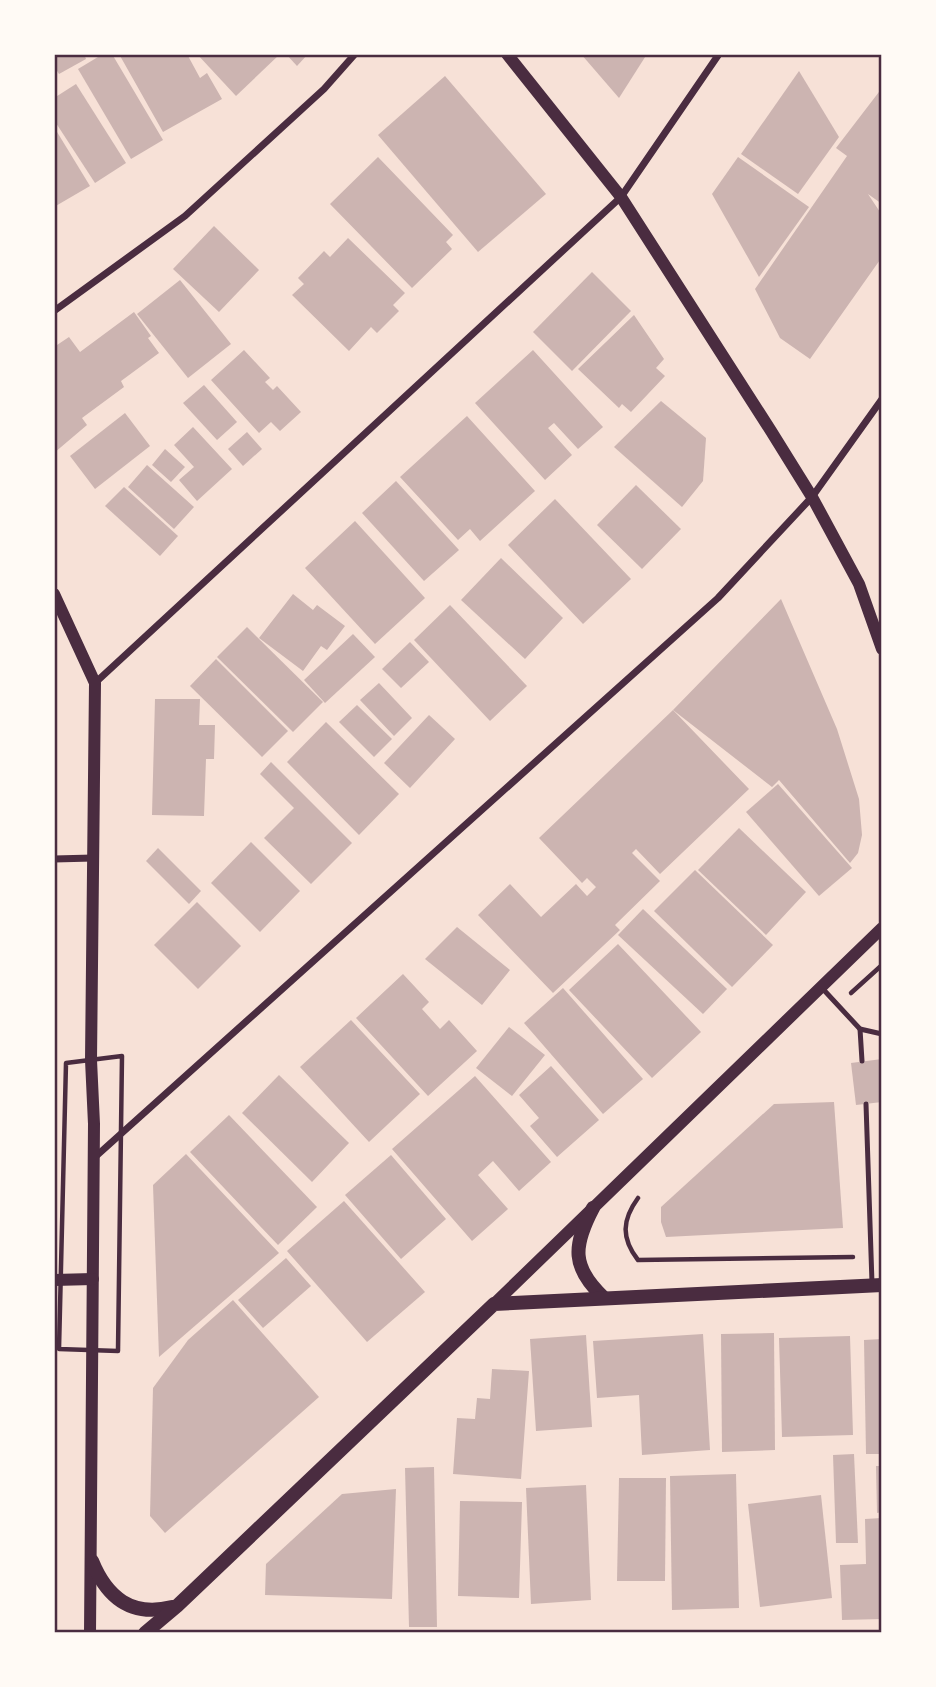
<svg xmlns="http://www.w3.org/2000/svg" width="936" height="1687" font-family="'Archivo Narrow',sans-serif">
	<rect width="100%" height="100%" fill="#f7e1d7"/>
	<g fill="#ccb4b1">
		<polygon points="54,54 84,54 86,59 59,74 54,66"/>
		<polygon points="103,54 112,54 163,140 131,159 78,69"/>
		<polygon points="119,54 187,54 200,78 207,73 222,99 163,132"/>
		<polygon points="197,54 280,54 236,96"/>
		<polygon points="286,54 308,54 297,66"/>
		<polygon points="581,54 647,54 619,98"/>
		<polygon points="799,71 839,137 798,194 741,154"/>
		<polygon points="445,76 546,194 478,252 378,135"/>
		<polygon points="76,84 126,163 95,183 54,120 54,98"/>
		<polygon points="882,88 882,204 868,194 882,215 882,257 810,359 780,338 755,289 847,156 836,148"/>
		<polygon points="54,127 90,186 54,207"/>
		<polygon points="378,157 453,235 446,242 452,249 412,288 330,204"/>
		<polygon points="738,157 809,207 759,277 712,194"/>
		<polygon points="214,226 259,270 219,312 173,269"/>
		<polygon points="348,238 405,293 393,305 399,311 377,333 371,327 349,351 292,295 304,284 298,278 324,251 330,257"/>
		<polygon points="592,272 631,311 572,371 533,332"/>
		<polygon points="180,280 231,344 188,378 137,314"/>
		<polygon points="134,312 151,336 148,338 159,353 121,381 124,387 82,418 87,425 54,453 54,347 69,337 80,352"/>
		<polygon points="634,315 664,359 656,368 665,376 631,412 622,404 619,408 578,369"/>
		<polygon points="244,350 270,378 265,382 273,390 277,386 301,412 280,431 271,422 259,433 211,380"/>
		<polygon points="533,350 603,427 578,449 554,423 548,428 572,455 545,480 475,403"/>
		<polygon points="204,385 237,422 217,440 183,403"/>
		<polygon points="661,401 706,438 703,481 682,507 614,447"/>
		<polygon points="125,413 150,446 95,489 70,456"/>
		<polygon points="467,416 535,491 480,541 470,529 458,540 400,477"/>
		<polygon points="193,427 232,469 197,501 179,480 194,467 174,445"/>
		<polygon points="247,432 262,449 243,466 228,449"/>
		<polygon points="165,449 185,467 171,482 152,465"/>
		<polygon points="147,465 194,507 174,529 128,487"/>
		<polygon points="396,481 459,550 424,581 362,513"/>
		<polygon points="636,485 681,529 642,569 597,525"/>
		<polygon points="124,487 178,536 160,556 105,506"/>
		<polygon points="555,499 631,579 583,624 508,545"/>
		<polygon points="355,521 425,598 375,644 305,568"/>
		<polygon points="501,558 563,618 525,659 461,600"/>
		<polygon points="293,594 313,610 317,605 345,626 327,650 321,646 303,671 259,638"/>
		<polygon points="781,599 837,729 859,799 862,835 858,853 850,863 779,780 772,787 673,710"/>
		<polygon points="450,605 527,686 490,721 414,640"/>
		<polygon points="247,627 323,702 293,732 217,657"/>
		<polygon points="353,634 375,657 325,703 304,680"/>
		<polygon points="410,642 429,662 401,688 382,669"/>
		<polygon points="216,659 288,731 262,757 190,686"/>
		<polygon points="379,683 412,718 394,736 360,700"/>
		<polygon points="155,699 200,699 199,725 215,725 214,759 206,759 204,816 152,815"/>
		<polygon points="357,705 392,739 374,757 339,722"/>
		<polygon points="673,710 749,789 660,874 636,849 632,853 660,881 615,925 620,930 553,993 478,915 510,884 541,917 576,884 587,896 596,887 587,878 582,883 539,838"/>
		<polygon points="429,715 455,739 410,788 384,763"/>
		<polygon points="326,722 399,794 359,835 287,762"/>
		<polygon points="271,762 352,843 311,884 264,838 294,808 260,774"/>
		<polygon points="778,784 852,868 819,896 746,812"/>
		<polygon points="739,828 806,892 766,935 698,870"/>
		<polygon points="251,842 300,891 260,932 211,883"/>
		<polygon points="158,848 201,891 189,904 146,861"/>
		<polygon points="695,870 773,945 732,987 654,911"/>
		<polygon points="197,902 241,946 198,989 154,945"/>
		<polygon points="643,909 727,989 703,1014 618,935"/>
		<polygon points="457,927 510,970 482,1005 425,959"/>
		<polygon points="618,944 701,1032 652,1078 569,990"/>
		<polygon points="403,974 429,1002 422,1009 440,1029 449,1020 477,1051 428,1096 356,1018"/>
		<polygon points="563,988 643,1079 603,1114 524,1023"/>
		<polygon points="351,1020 420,1094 369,1142 300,1067"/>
		<polygon points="509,1027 545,1055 512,1096 476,1068"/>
		<polygon points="882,1059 882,1102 856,1105 851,1063"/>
		<polygon points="551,1066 599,1120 557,1157 530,1126 539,1118 519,1095"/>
		<polygon points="279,1075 349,1143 312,1182 242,1113"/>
		<polygon points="475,1076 551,1162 519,1191 493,1161 478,1175 508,1209 472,1241 392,1149"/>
		<polygon points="834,1102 843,1228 666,1237 661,1222 661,1207 774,1104"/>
		<polygon points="229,1115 317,1207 278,1245 190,1152"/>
		<polygon points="186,1154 279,1253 159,1357 153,1185"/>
		<polygon points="391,1155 446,1219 401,1259 345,1195"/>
		<polygon points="344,1201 425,1292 367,1342 287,1251"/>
		<polygon points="286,1258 311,1286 263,1328 238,1300"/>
		<polygon points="233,1300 319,1397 165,1533 150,1516 153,1388 188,1340"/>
		<polygon points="774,1333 775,1450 722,1452 721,1334"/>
		<polygon points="703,1334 710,1450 642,1455 639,1395 597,1398 593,1341"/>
		<polygon points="586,1335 592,1427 536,1431 530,1339"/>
		<polygon points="850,1336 853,1435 782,1437 779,1338"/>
		<polygon points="882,1339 882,1454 866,1454 864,1340"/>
		<polygon points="492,1369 529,1371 521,1479 453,1474 457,1418 475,1419 477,1398 490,1399"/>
		<polygon points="854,1454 858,1543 836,1543 833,1455"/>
		<polygon points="876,1466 882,1466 882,1512 877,1513"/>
		<polygon points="434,1467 437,1627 409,1627 405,1468"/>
		<polygon points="736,1474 739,1608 672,1610 670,1476"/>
		<polygon points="619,1478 666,1478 665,1581 617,1581"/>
		<polygon points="586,1485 591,1600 531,1604 526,1488"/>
		<polygon points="396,1489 392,1599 265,1595 266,1564 342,1494"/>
		<polygon points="821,1495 832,1598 760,1607 748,1504"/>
		<polygon points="460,1501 522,1502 519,1598 458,1596"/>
		<polygon points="882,1518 882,1619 842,1620 840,1565 866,1564 865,1519"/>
	</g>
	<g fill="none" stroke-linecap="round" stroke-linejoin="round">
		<g stroke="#4a2c40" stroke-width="4.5">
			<polyline points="851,993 882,965"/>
			<polygon points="122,1056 118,1351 59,1349 66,1063"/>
			<path d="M638,1198C622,1220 621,1238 638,1260L853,1257"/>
		</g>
		<g stroke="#4a2c40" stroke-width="5">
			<polyline points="822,988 860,1029 882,1034"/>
			<polyline points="860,1029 862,1061"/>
			<polyline points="866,1104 872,1283"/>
		</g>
		<g stroke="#4a2c40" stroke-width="7">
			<polyline points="54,311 185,216 324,89 355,54"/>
			<polyline points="95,683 621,197 719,54"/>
			<polyline points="54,859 93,858"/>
			<polyline points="94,1158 718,598 812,497 882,399"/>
		</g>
		<g stroke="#4a2c40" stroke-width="12">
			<polyline points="507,54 621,197 771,431 812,497 859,584 882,649"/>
			<polyline points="54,594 95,683 91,1060 94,1124 90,1633"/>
			<polyline points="54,1280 93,1279"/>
			<polyline points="494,1304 882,928"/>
		</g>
		<g stroke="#4a2c40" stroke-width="14">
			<path d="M593,1208C573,1246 571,1267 604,1298"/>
			<path d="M92,1561C107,1598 132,1617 172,1607"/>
			<polyline points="145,1633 177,1606 494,1304 882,1285"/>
		</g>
	</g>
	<rect width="936" height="1687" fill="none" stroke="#fffaf5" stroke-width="112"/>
	<rect x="56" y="56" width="824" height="1575" fill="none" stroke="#4a2c40" stroke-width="2.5"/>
</svg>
